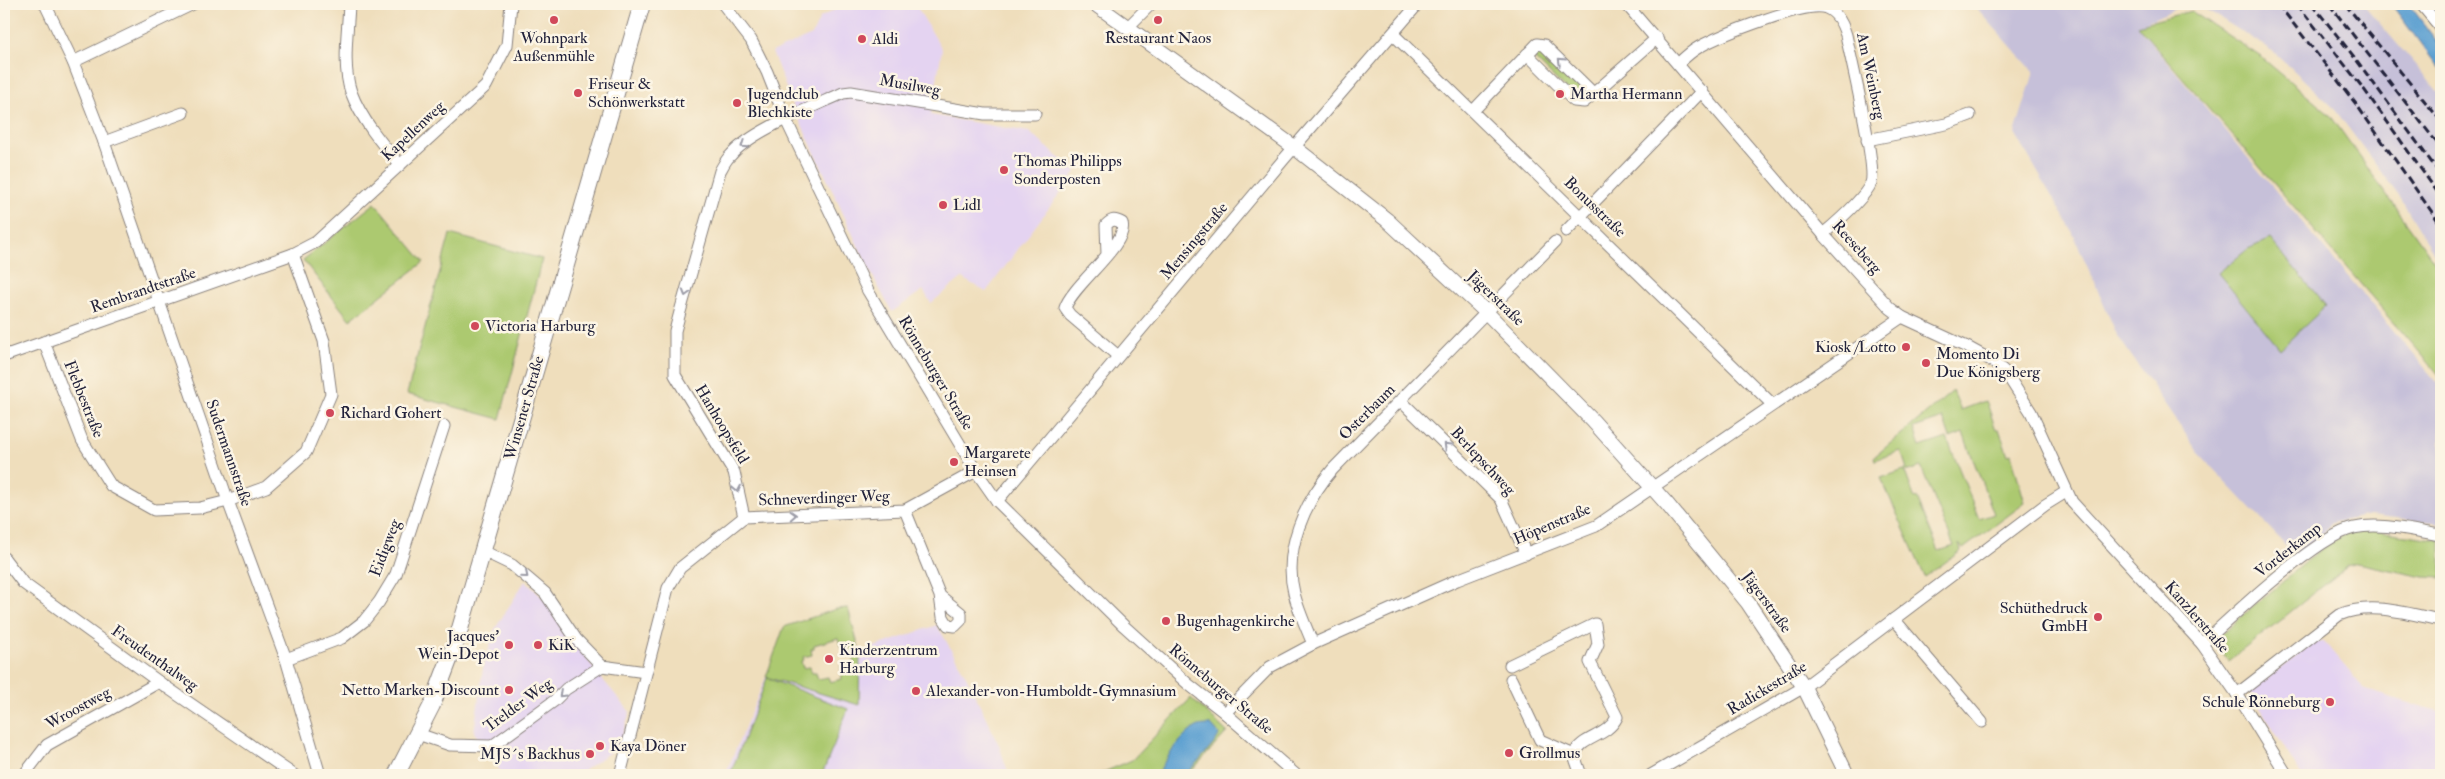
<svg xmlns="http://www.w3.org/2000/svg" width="2445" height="779" font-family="'IM FELL Double Pica',serif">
	<rect width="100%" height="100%" fill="#fcf5e5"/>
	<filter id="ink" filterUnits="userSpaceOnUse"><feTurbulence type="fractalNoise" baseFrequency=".02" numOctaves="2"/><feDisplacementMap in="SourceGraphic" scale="10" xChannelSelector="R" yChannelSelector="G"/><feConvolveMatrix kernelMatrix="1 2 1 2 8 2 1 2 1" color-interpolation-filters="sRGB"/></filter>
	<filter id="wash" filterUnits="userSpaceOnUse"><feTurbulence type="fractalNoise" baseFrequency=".0096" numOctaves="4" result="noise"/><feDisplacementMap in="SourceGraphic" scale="20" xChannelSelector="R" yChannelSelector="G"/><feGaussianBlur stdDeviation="1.12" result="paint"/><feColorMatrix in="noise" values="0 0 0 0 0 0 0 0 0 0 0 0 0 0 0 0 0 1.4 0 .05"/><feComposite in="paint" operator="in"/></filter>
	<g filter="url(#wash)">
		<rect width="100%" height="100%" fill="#efdebc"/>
		<g fill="#e4d3f1">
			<polygon points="845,4 915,4 942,49 931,115 1029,132 1076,172 986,292 962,278 931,303 923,290 892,312 867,265 794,108 772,52 812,35 820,18"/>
			<polygon points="525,581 543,598 598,674 630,712 619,746 577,775 503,775 474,732 483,669 495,629"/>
			<polygon points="937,625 965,674 999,745 1009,775 725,775 766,677 859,705 860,652"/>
			<polygon points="2314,642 2324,642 2365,690 2441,712 2441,775 2301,775 2250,691"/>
		</g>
		<g fill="#c6c0d9">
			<polygon points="1973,4 2186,4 2137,26 2441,387 2441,523 2370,515 2332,523 2299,559 2200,455 2117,335 2072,231 2015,133 2034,72"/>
			<polygon points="2198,4 2363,4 2441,95 2441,265 2401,199 2333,107 2274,52"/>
		</g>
		<g fill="#acc970" stroke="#677656" fill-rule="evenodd">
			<polygon points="2191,11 2261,57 2330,115 2441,271 2441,377 2137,25"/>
			<polygon points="1541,46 1584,89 1575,98 1532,56"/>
			<polygon points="375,203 424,262 350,320 303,260"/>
			<polygon points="450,234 542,259 500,419 407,394"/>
			<polygon points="2270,239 2326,306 2280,349 2218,273 2248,249"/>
			<path d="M1953,391L1961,410L1985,401L1987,403L1996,430L1999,429L2008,455L2011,454L2025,503L1963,549L1959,544L1961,551L1925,577L1881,478L1907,469L1901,451L1875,460L1874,457ZM1943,418L1950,438L1963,433L1994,514L1979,519L1947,438L1920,447L1914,428ZM1921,467L1954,546L1939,551L1917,498L1915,499L1905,472Z"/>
			<polygon points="2371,530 2441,540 2441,578 2424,577 2357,563 2348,566 2229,661 2217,647 2219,636 2314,555 2344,534"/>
			<path d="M848,608L860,652L859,705L766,677L784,627L836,609ZM838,638L841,648L850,646L855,663L841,666L842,679L830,682L828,677L818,679L816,673H812L810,667L803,668L801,661L804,660L803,657L812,655L811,649L814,648V645Z"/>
			<polygon points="767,678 848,709 822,775 730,775"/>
			<polygon points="1191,698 1227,732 1188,775 1097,775 1132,760"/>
		</g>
		<g fill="#5da0d1" stroke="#406186">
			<polygon points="2391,4 2409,4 2441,47 2441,71"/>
			<path d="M1211,725L1219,734C1218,742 1193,766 1185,775H1158C1162,762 1185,731 1199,726C1202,725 1207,725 1211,725Z"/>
		</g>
	</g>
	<g filter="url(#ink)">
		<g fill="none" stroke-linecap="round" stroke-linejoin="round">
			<g stroke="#88807c" stroke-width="13">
				<g id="minor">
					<polyline points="45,4 73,62 104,142 228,501 286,659 320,775"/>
					<path d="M349,4C348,31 342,66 351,92C361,119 382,144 400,165"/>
					<polyline points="723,4 751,40 767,72 786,120 868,291 976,471 997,501 1124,626 1188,684 1225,713 1296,775"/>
					<polyline points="1626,4 1823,234 1890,308 1902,317 1969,348 1991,360 2006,373 2031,412 2072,502 2202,644 2237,694 2287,775"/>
					<polyline points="2421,4 2441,28"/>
					<polyline points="1128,27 1151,4"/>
					<polyline points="1393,34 1772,404"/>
					<polyline points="1527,54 1574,101 1584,102 1657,38"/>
					<polyline points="73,62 193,4"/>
					<path d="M1678,64C1685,57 1692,51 1699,47C1719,36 1807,0 1826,8C1837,12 1843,25 1846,35C1851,59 1877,167 1871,183C1864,199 1836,223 1823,234"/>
					<polyline points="1473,111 1537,44 1544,45 1593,93"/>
					<polyline points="1867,140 1946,124 1970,115"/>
					<polyline points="104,142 183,113"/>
					<polyline points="1566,231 1702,91"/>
					<path d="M1107,254L1106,225C1112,219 1115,219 1122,223C1129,244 1072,285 1065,308L1070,315L1118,356"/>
					<polyline points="44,342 82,440 111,486 154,510 200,508 228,501 266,487 306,452 331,394 324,341 293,254"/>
					<polyline points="4,356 293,254 316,242 486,86 507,45 511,4"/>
					<polyline points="1401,401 1501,499 1526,554"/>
					<polyline points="997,501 1284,159 1418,4"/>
					<polyline points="905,510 940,596 943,617 948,625 955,626 961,620 961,613 940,596"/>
					<path d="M744,517L734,472L675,375V331L680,312L720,171C723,166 726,159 731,155C751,131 813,107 843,93L851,92L985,114H1035"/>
					<polyline points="744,517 905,510 976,471"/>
					<polyline points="483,551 512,565 545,593 576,639 602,666 646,672"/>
					<polyline points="4,558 23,583 159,682 294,775"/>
					<polyline points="1894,619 1982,722"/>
					<path d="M1313,644C1306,627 1298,610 1294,593C1283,550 1305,501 1333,469L1555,242"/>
					<path d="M2202,644C2232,616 2318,535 2354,528C2381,522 2414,531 2441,535"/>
					<polyline points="286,659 342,638 364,621 379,602 396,574 444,426"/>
					<path d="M1510,665L1595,624L1598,644L1590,662L1617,717C1607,738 1581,736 1574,755L1540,740L1511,679"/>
					<path d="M2237,694L2339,615C2371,601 2408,614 2441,620"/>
					<polyline points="1225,713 1270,667 1313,644 1457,580 1596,526 1902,317"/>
					<polyline points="418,734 450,745 492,746 554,701 566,689 602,666"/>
					<polyline points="1574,755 1581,775"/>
					<polyline points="24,775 47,745 159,682"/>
					<polyline points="620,775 668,588 680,568 744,517"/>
					<polyline points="1651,775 1804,687 2045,505 2066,492"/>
				</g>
			</g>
			<g stroke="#88807c" stroke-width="16">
				<polyline id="tertiary" points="1095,4 1294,147 1387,220 1486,312 1593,421 1667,504 1748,603 1804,687 1847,775"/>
			</g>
			<g stroke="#88807c" stroke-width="18">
				<polyline id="secondary" points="396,775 432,705 457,639 642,4"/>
			</g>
			<use href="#minor" stroke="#fff" stroke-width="11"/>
			<use href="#tertiary" stroke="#fff" stroke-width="14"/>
			<use href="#secondary" stroke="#fff" stroke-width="16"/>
			<g stroke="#22223b" stroke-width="3" stroke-dasharray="8 4" stroke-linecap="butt">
				<polyline points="2278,4 2356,104 2441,225"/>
				<polyline points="2297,4 2363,88 2441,197"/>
				<polyline points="2312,4 2355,58 2441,175"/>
				<polyline points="2329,4 2441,148"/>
				<polyline points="2345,4 2441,121"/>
			</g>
		</g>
		<defs><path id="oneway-chevron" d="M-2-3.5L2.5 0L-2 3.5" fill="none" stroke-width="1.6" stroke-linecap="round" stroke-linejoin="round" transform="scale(1.25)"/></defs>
		<g stroke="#9c9ca7">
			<use href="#oneway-chevron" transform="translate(1561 61) rotate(-136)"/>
			<use href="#oneway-chevron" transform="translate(744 145) rotate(146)"/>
			<use href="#oneway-chevron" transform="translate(686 293) rotate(106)"/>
			<use href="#oneway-chevron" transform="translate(1447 446) rotate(-136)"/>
			<use href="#oneway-chevron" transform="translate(737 489) rotate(79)"/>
			<use href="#oneway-chevron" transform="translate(793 515) rotate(-3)"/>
			<use href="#oneway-chevron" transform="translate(525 575) rotate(40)"/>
			<use href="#oneway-chevron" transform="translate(562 694) rotate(137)"/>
		</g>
	</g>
	<g fill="#d1495b" stroke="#fcf5e5" stroke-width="2">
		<circle cx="554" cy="20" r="5"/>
		<circle cx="1158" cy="20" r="5"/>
		<circle cx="862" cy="39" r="5"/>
		<circle cx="578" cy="93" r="5"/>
		<circle cx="1560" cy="94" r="5"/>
		<circle cx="737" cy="103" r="5"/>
		<circle cx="1004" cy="170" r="5"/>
		<circle cx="943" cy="205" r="5"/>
		<circle cx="475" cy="326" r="5"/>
		<circle cx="1906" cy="347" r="5"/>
		<circle cx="1926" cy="363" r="5"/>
		<circle cx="330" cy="413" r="5"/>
		<circle cx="954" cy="462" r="5"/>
		<circle cx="2098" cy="617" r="5"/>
		<circle cx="1166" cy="621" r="5"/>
		<circle cx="509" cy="645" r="5"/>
		<circle cx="538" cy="645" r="5"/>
		<circle cx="829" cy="659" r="5"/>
		<circle cx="509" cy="690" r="5"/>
		<circle cx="916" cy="691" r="5"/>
		<circle cx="2330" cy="702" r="5"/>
		<circle cx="600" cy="746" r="5"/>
		<circle cx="1509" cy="753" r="5"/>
		<circle cx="590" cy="754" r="5"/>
	</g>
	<g text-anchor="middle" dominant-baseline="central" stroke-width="5" stroke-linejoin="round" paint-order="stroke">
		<g font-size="16" fill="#22223b" stroke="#fcf5e5" text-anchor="start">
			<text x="554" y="38" text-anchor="middle">Wohnpark<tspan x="554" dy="18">Außenmühle</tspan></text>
			<text x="1158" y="38" text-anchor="middle">Restaurant Naos</text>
			<text x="872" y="39">Aldi</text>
			<text x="588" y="84">Friseur &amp;<tspan x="588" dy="18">Schönwerkstatt</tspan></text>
			<text x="747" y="94">Jugendclub<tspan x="747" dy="18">Blechkiste</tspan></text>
			<text x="1570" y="94">Martha Hermann</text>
			<text x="1014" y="161">Thomas Philipps<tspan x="1014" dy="18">Sonderposten</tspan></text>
			<text x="953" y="205">Lidl</text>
			<text x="485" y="326">Victoria Harburg</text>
			<text x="1896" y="347" text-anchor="end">Kiosk /Lotto</text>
			<text x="1936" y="354">Momento Di<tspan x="1936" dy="18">Due Königsberg</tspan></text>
			<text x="340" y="413">Richard Gohert</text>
			<text x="964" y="453">Margarete<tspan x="964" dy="18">Heinsen</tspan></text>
			<text x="2088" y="608" text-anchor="end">Schüthedruck<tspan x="2088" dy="18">GmbH</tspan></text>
			<text x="1176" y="621">Bugenhagenkirche</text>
			<text x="499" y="636" text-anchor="end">Jacques'<tspan x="499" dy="18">Wein-Depot</tspan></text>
			<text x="548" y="645">KiK</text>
			<text x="839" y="650">Kinderzentrum<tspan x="839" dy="18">Harburg</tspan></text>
			<text x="499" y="690" text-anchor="end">Netto Marken-Discount</text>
			<text x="926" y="691">Alexander-von-Humboldt-Gymnasium</text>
			<text x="2320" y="702" text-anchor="end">Schule Rönneburg</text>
			<text x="610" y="746">Kaya Döner</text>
			<text x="1519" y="753">Grollmus</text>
			<text x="580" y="754" text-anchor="end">MJS´s Backhus</text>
		</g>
		<g font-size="16" fill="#22223b" stroke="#fcf5e5">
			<text transform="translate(1871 76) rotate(78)">Am Weinberg</text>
			<text transform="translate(910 85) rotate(10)">Musilweg</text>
			<text transform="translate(413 131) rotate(-43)">Kapellenweg</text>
			<text transform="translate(1595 207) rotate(44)">Bonusstraße</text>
			<text transform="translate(1194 241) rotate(-50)">Mensingstraße</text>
			<text transform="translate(1857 247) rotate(48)">Reeseberg</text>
			<text transform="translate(143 290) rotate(-19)">Rembrandtstraße</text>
			<text transform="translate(1496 298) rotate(44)">Jägerstraße</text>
			<text transform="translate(936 373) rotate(59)">Rönneburger Straße</text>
			<text transform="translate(84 399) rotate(68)">Flebbestraße</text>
			<text transform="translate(524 408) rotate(-74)">Winsener Straße</text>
			<text transform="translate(1367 412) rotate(-45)">Osterbaum</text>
			<text transform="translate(722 424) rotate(59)">Hanhoopsfeld</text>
			<text transform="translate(229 453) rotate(71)">Sudermannstraße</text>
			<text transform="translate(1483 461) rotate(47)">Berlepschweg</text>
			<text transform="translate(824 498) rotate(-2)">Schneverdinger Weg</text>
			<text transform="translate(1552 524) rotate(-23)">Höpenstraße</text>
			<text transform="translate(385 548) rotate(-69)">Eidigweg</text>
			<text transform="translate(2288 550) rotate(-38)">Vorderkamp</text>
			<text transform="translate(1767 602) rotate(54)">Jägerstraße</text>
			<text transform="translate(2197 617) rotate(49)">Kanzlerstraße</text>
			<text transform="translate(155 658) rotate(35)">Freudenthalweg</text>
			<text transform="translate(1767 688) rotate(-31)">Radickestraße</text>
			<text transform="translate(1221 689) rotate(40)">Rönneburger Straße</text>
			<text transform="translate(518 705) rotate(-36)">Trelder Weg</text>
			<text transform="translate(78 708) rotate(-29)">Wroostweg</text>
		</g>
	</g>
	<rect width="2445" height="779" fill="none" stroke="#fcf5e5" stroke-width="20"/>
</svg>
